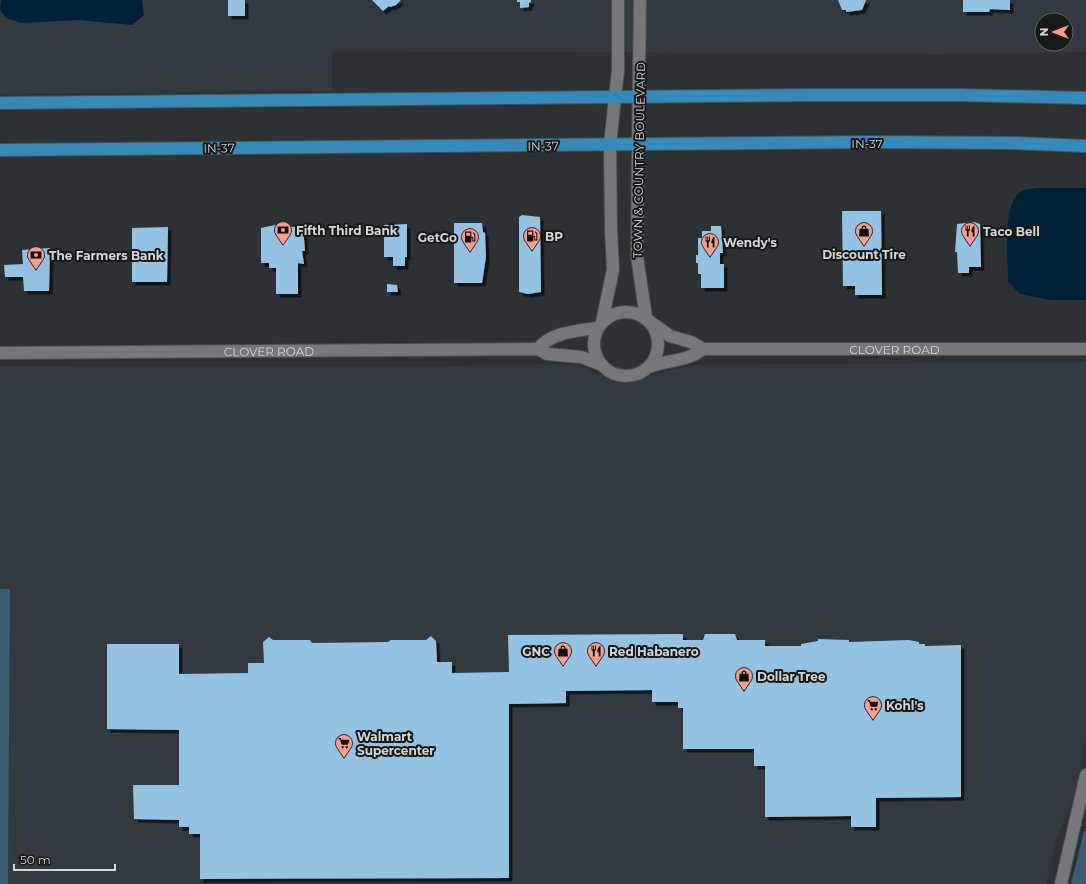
<svg xmlns="http://www.w3.org/2000/svg" width="1086" height="884" font-family="Montserrat,sans-serif">
	<defs>
		<filter id="shadow"><feDropShadow dx="3.5" dy="3.5" stdDeviation="0" flood-color="#0009"/></filter>
	</defs>
	<rect width="100%" height="100%" fill="#2e3133"/>
	<g fill="#323a40" fill-rule="evenodd">
		<path d="M0,0H1086V52L939,54L332,51V91L0,94ZM1042,20H1066V44H1042Z"/>
		<polygon points="1086,362 1086,742 1075,793 1056,840 1046,884 8,884 10,589 0,589 0,366 405,367 567,364 585,368 594,374 642,379 653,374 694,365"/>
	</g>
	<g fill="#3c5c71">
		<polygon points="0,589 10,589 8,884 0,884"/>
		<polygon points="1084,831 1086,831 1086,884 1071,884"/>
	</g>
	<g fill="#012236">
		<polygon points="1,0 142,0 144,15 132,25 79,20 21,23 6,18 0,10"/>
		<path d="M1038,188H1086V300H1051L1020,294L1008,282C1008,260 1001,204 1022,191C1026,189 1033,189 1038,188Z"/>
	</g>
	<g fill="#94c2e3" filter="url(#shadow)">
		<rect x="228" y="0" width="17" height="16"/>
		<polygon points="372,0 401,0 396,5 390,7 389,6 383,11"/>
		<polygon points="517,0 531,0 531,2 529,3 529,7 520,8 520,2 517,2"/>
		<polygon points="838,0 866,0 862,10 846,12 846,10 842,10"/>
		<polygon points="963,0 1010,0 1010,10 990,9 989,12 963,12"/>
		<polygon points="842,211 881,211 882,295 855,295 855,286 843,286"/>
		<polygon points="522,215 540,217 541,292 528,294 519,292 519,217"/>
		<polygon points="974,222 980,224 981,267 969,267 969,273 958,273 957,252 955,252 957,224"/>
		<polygon points="454,223 482,223 483,232 485,233 486,257 482,283 454,283"/>
		<polygon points="407,224 407,257 405,257 405,266 393,266 393,257 384,257 384,225"/>
		<polygon points="275,225 303,228 305,251 302,251 304,264 298,263 298,294 276,294 276,268 269,268 269,263 261,263 261,228"/>
		<polygon points="711,226 721,226 723,253 720,253 720,264 724,264 724,288 701,288 701,274 698,274 698,263 696,263 696,255 698,255 698,238 702,238 702,231 711,231"/>
		<polygon points="168,227 167,282 132,282 132,228"/>
		<polygon points="50,248 49,291 24,291 23,277 5,277 4,265 23,264 22,250"/>
		<polygon points="387,284 397,285 398,292 387,292"/>
		<polygon points="683,634 683,640 703,640 705,634 735,634 737,640 765,640 765,646 801,646 801,644 818,641 818,639 849,640 849,642 909,640 919,642 919,644 925,644 925,646 961,645 961,797 876,798 876,827 851,827 851,816 765,817 765,766 754,766 754,749 683,749 683,708 678,708 678,702 652,702 652,690 566,691 566,703 509,704 509,878 200,879 200,834 189,834 189,827 179,827 179,820 134,819 133,785 179,785 179,730 107,729 107,644 179,644 179,674 248,673 248,663 264,663 263,642 269,637 273,640 310,640 312,643 388,642 391,640 426,640 431,636 436,641 437,662 452,662 452,673 509,672 508,635"/>
	</g>
	<g fill="none" stroke-linecap="round" stroke-linejoin="round">
		<g stroke="#4c4e4f" stroke-width="14">
			<g id="minor">
				<polyline points="638,145 637,256 646,318"/>
				<circle cx="626" cy="344" r="32"/>
				<path id="s1" d="M649,321L670,336L691,342L703,349H1086"/>
				<polyline points="602,322 613,270 611,229 610,145"/>
				<path d="M538,349C551,332 577,331 597,328"/>
				<path id="s2" d="M0,353L538,349L547,354L581,357L600,364"/>
				<path d="M649,367C667,360 689,361 703,349"/>
				<polyline points="1061,884 1086,775"/>
			</g>
		</g>
		<g stroke="#4c4e4f" stroke-width="14">
			<g id="tertiary">
				<polyline points="610,145 618,70 618,0"/>
				<polyline points="638,145 640,0"/>
			</g>
		</g>
		<g stroke="#4c4e4f" stroke-width="14">
			<g id="trunk">
				<polyline points="0,103 813,95 960,95 1086,98"/>
				<polyline points="0,150 873,142 1013,143 1086,146"/>
			</g>
		</g>
		<use href="#minor" stroke="#757779" stroke-width="12"/>
		<use href="#tertiary" stroke="#757779" stroke-width="12"/>
		<use href="#trunk" stroke="#358ab9" stroke-width="12"/>
	</g>
	<defs>
		<g id="bank-pin" transform="scale(0.9)"><path d="M0 17L-7.5 6A9.5 9.5 0 1 1 7.5 6Z" fill="#f59d8f" stroke="#181919"/><path d="M-6-4H6V4H-6ZM0-2.3a2.3 2.3 0 1 0 0 4.6a2.3 2.3 0 1 0 0-4.6Z" fill="#111"/></g>
		<g id="shop-pin" transform="scale(0.9)"><path d="M0 17L-7.5 6A9.5 9.5 0 1 1 7.5 6Z" fill="#f59d8f" stroke="#181919"/><path d="M-5-2.5h2.3a2.7 3.5 0 0 1 5.4 0H5L5.5 6h-11ZM-1.5-2.5h3a1.5 2.3 0 0 0-3 0Z" fill="#111"/></g>
		<g id="restaurant-pin" transform="scale(0.9)"><path d="M0 17L-7.5 6A9.5 9.5 0 1 1 7.5 6Z" fill="#f59d8f" stroke="#181919"/><path d="M-5-6h1v4h1v-4h1v4h1v-4h1v5L-1.5 .5V6h-2V.5L-5-1ZM5-6V6H3V1.5H1.5Q1.5-4 5-6Z" fill="#111"/></g>
		<g id="fuel-pin" transform="scale(0.9)"><path d="M0 17L-7.5 6A9.5 9.5 0 1 1 7.5 6Z" fill="#f59d8f" stroke="#181919"/><path d="M-5.5-6h7V0h2V4h1.3V-2.5L3-4.5l.8-.8L6-3V5H2.5V1h-1V6h-7ZM-4.2-4.7v3.2H.2V-4.7Z" fill="#111"/></g>
		<g id="supermarket-pin" transform="scale(0.9)"><path d="M0 17L-7.5 6A9.5 9.5 0 1 1 7.5 6Z" fill="#f59d8f" stroke="#181919"/><path d="M-6-5.5h2.5l.6 2H6L4.5 2H-2.5L-4.4-4H-6ZM-1.5 3.2a1.3 1.3 0 1 0 .1 0ZM3 3.2a1.3 1.3 0 1 0 .1 0Z" fill="#111"/></g>
	</defs>
	<g fill-rule="evenodd">
		<use href="#bank-pin" x="283" y="230"/>
		<use href="#shop-pin" x="864" y="231"/>
		<use href="#restaurant-pin" x="970" y="231"/>
		<use href="#fuel-pin" x="532" y="236"/>
		<use href="#fuel-pin" x="470" y="237"/>
		<use href="#restaurant-pin" x="710" y="242"/>
		<use href="#bank-pin" x="36" y="255"/>
		<use href="#shop-pin" x="563" y="651"/>
		<use href="#restaurant-pin" x="596" y="651"/>
		<use href="#shop-pin" x="744" y="676"/>
		<use href="#supermarket-pin" x="873" y="705"/>
		<use href="#supermarket-pin" x="344" y="743"/>
	</g>
	<g text-anchor="middle" dominant-baseline="central" stroke-width="4" stroke-linejoin="round" paint-order="stroke">
		<g font-size="12" fill="#d4d6d7" stroke="#181919">
			<text x="867" y="143">IN-37</text>
			<text transform="translate(543 146) rotate(-1)">IN-37</text>
			<text transform="translate(219 148) rotate(-1)">IN-37</text>
			<text transform="translate(639 160) rotate(-89)">TOWN &amp; COUNTRY BOULEVARD</text>
			<text stroke="none"><textPath href="#s1" startOffset="253">CLOVER ROAD</textPath></text>
			<text stroke="none"><textPath href="#s2" startOffset="269">CLOVER ROAD</textPath></text>
		</g>
		<g font-size="12" font-weight="bold" fill="#d4d6d7" stroke="#181919" text-anchor="start">
			<text x="296" y="230">Fifth Third Bank</text>
			<text x="983" y="231">Taco Bell</text>
			<text x="545" y="236">BP</text>
			<text x="457" y="237" text-anchor="end">GetGo</text>
			<text x="723" y="242">Wendy's</text>
			<text x="864" y="254" text-anchor="middle">Discount Tire</text>
			<text x="49" y="255">The Farmers Bank</text>
			<text x="550" y="651" text-anchor="end">GNC</text>
			<text x="609" y="651">Red Habanero</text>
			<text x="757" y="676">Dollar Tree</text>
			<text x="886" y="705">Kohl's</text>
			<text x="357" y="736">Walmart<tspan x="357" dy="14">Supercenter</tspan></text>
		</g>
	</g>
	<g transform="translate(1054 32) rotate(270)"><circle r="19" fill="#181919" stroke="#636565"/>
	<path d="M0-3L7 15L0 10L-7 15Z" fill="#f59d8f"/>
	<text y="-6" font-size="11" font-weight="bold" text-anchor="middle" fill="#d4d6d7">N</text>
	</g>
	<path d="M14 864v6h101v-6" fill="none" stroke="#d4d6d7" stroke-width="2"/>
	<text x="20" y="864" font-size="12" fill="#d4d6d7" stroke="#181919" stroke-width="3" paint-order="stroke">50 m</text>
</svg>
